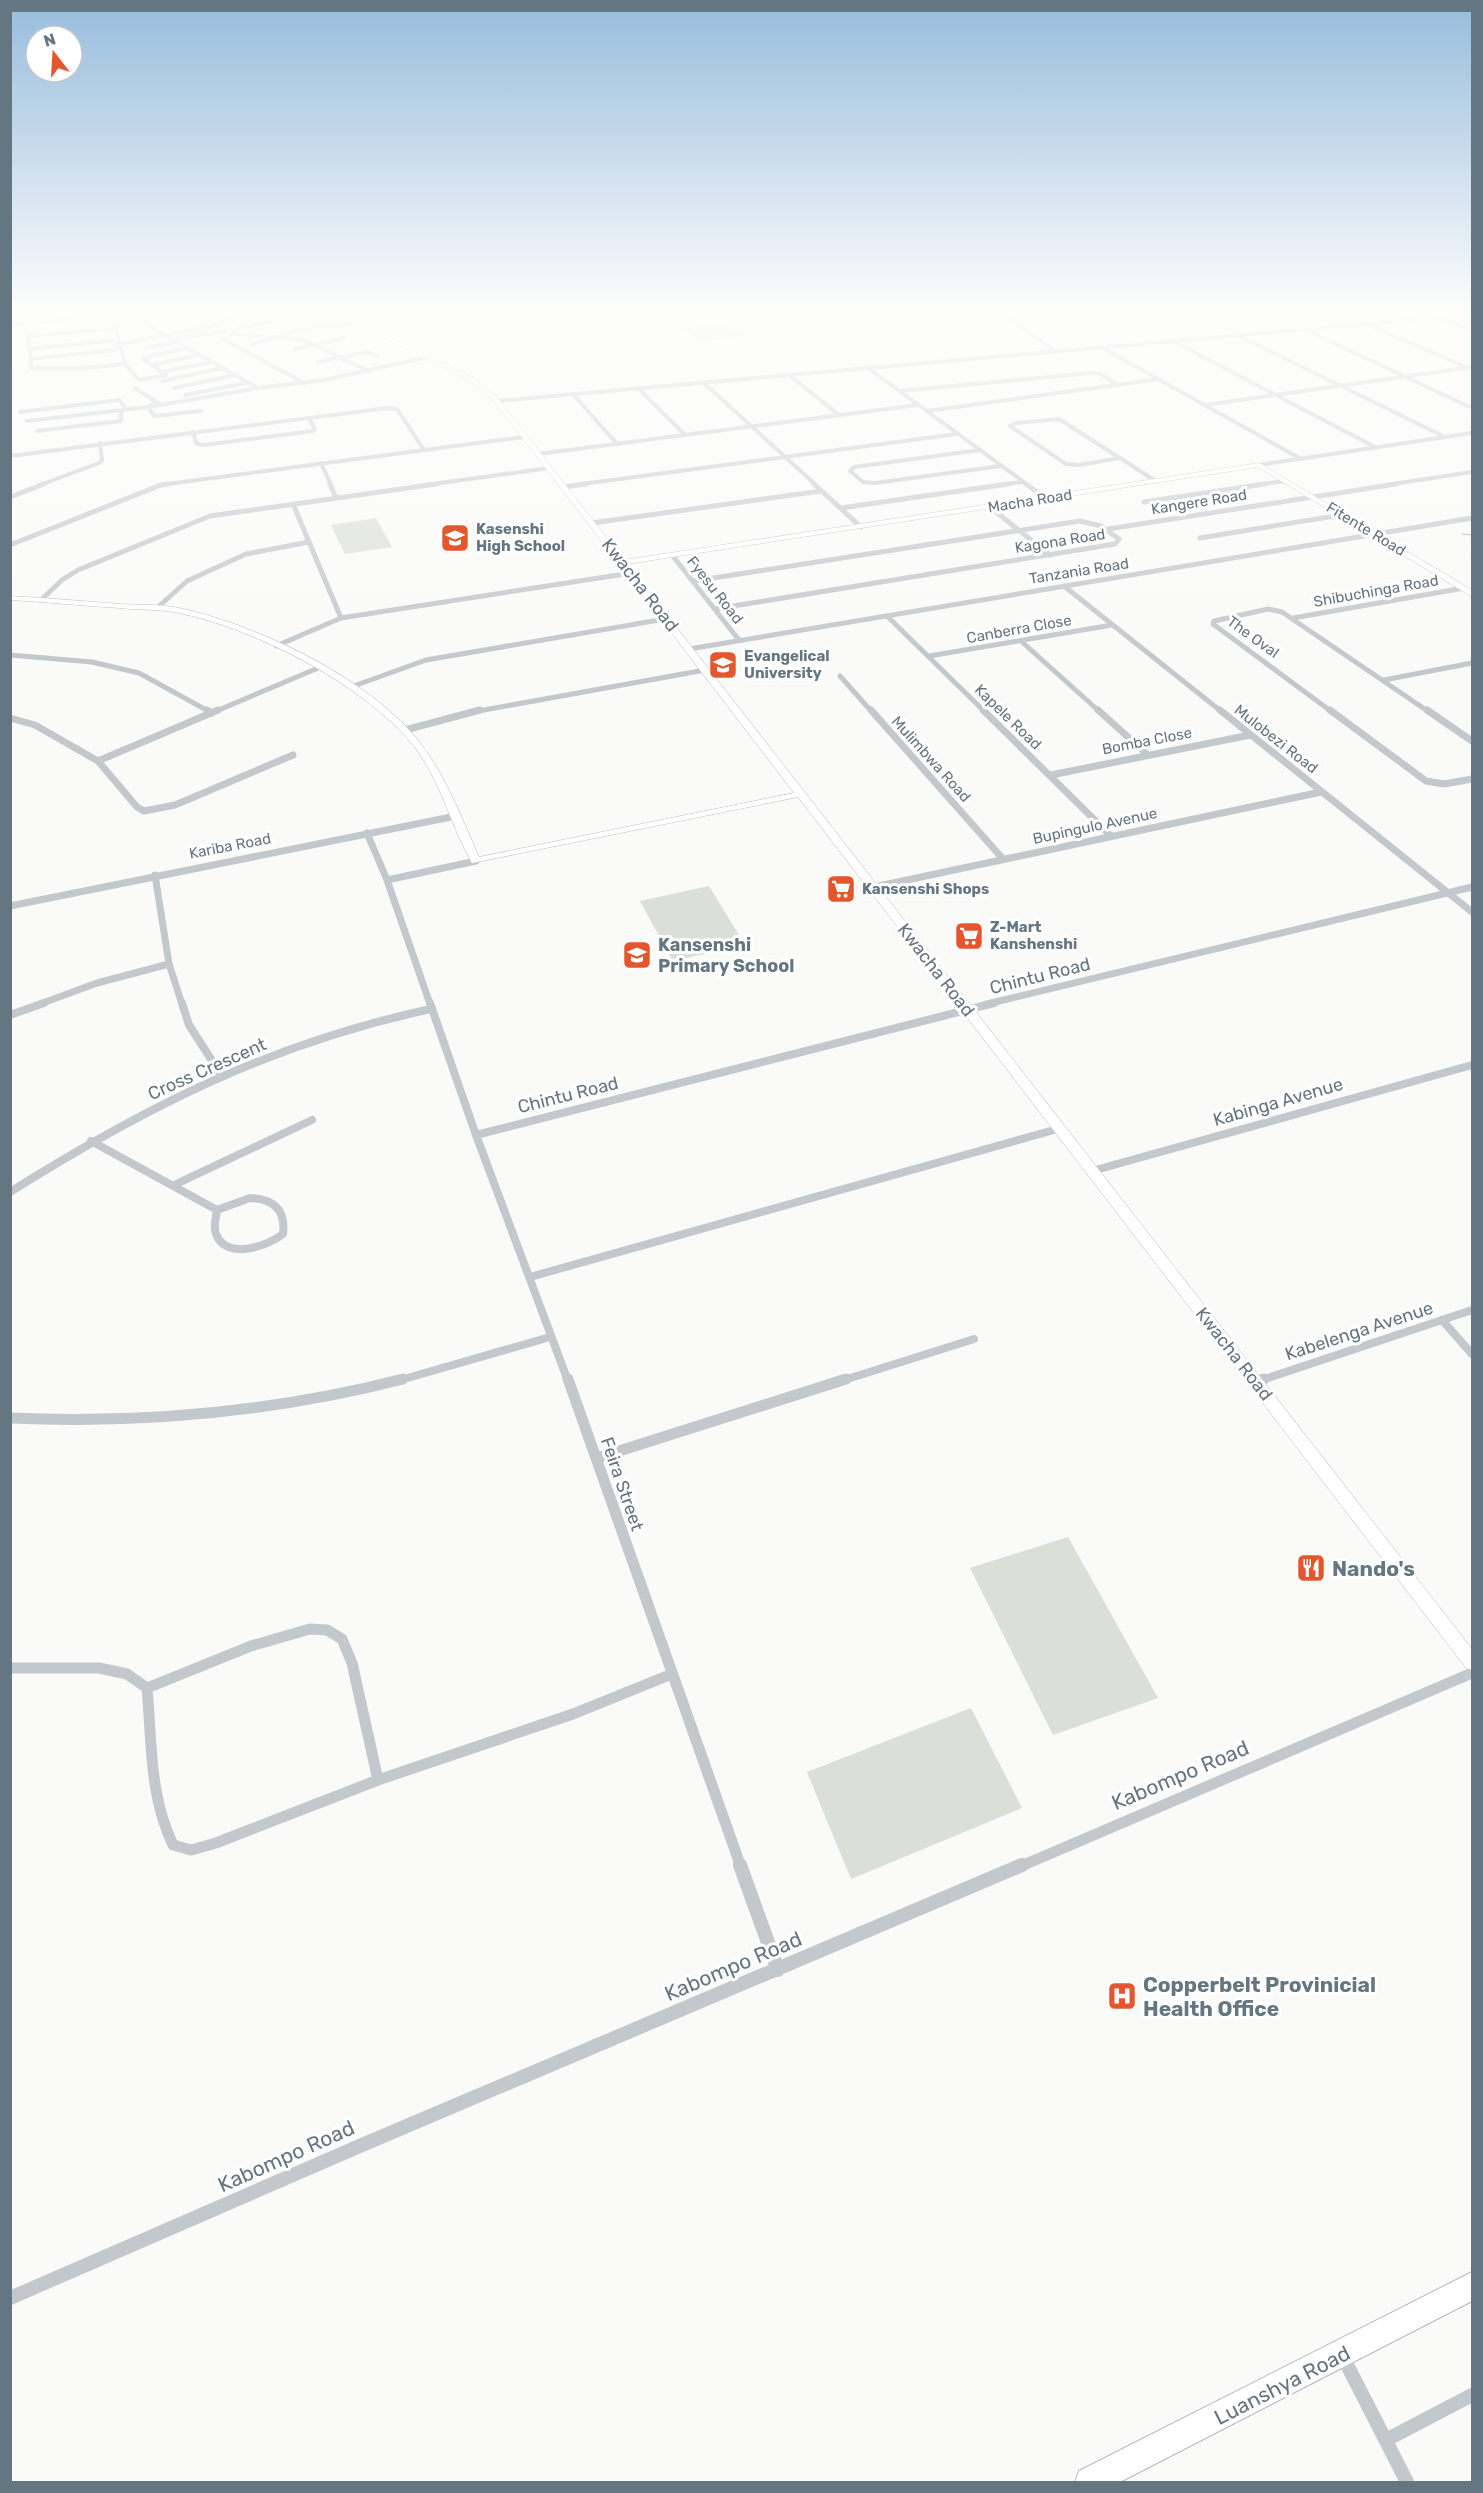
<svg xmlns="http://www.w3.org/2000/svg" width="1483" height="2493" font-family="Rubik,sans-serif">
	<rect width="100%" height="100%" fill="#fafaf8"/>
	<g fill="#dadfd7">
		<polygon points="721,320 744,335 703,342 680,326"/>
		<polygon points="376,518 392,547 345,554 331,525"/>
		<polygon points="709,886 745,945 673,961 640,901"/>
		<polygon points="1068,1537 1158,1698 1053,1735 970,1568"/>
		<polygon points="971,1708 1022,1808 851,1879 807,1772"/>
	</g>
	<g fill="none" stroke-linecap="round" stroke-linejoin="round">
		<polyline stroke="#bbc7cb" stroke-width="1.5" points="1462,534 1472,535"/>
		<g stroke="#b3babf" stroke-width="1">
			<g id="secondary">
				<polygon points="245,309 270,309 10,331 10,327"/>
				<path d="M306,309H333L475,379L499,400L624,560L1259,463L1472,590V595H1469L1258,467L627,564L1472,1649V1670L1466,1668L798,797L472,863C450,825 441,780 413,745C363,684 256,629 179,613C159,609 139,610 120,608C83,606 47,602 10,600V596C47,598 83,601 120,604C139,605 159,604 179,608C256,624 373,680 421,744C447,778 462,819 479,857L794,793L495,402L471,381L336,314Z"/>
			</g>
		</g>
		<g stroke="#b4b9bd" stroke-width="2">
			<polygon id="highway" points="1472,2272 1472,2301 1120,2482 1075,2482 1079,2471"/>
		</g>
		<g stroke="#c3c8cc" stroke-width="4">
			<polyline points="997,309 1055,351"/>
			<polyline points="1371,309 1393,320"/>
			<polyline points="1403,309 1428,316"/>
			<polyline points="790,311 806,309"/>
			<polyline points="949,312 976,309"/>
			<polyline points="199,315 218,326"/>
			<polyline points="160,318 161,309"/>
			<polyline points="143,319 154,329 258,388"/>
			<polyline points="52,320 107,318"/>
			<polyline points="114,321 125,364 139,380 166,375 142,358 188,348"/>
			<polyline points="214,323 248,316 245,311"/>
			<polyline points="1369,325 1466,367"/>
			<polyline points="10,326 50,323"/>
			<polyline points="111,329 28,336 32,368 86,368 125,364"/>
			<polyline points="233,330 273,321"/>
			<polyline points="1306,330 1472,408"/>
			<polyline points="232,334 302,339 368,371"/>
			<polyline points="282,334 315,327 357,323"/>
			<polyline points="1237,335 1445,437"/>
			<polyline points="177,338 228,331"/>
			<polyline points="223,339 304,383"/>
			<polyline points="1173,341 1375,447"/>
			<polyline points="252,344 273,339"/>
			<polyline points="115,345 218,325"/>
			<polyline points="1101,347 1301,459"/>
			<polyline points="146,348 177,342"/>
			<polyline points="29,349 114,340"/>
			<polyline points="295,349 344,338"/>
			<polyline points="30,359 116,350"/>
			<polyline points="318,362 366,352 378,356"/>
			<polyline points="151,365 199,355"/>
			<polyline points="868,368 1028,485"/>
			<polyline points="162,372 211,362"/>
			<polyline points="789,375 839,415"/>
			<polyline points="162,381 222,368"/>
			<polyline points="704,383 816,485"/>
			<polyline points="135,388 161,405"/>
			<polyline points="174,388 235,375"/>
			<polyline points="638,388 685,435"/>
			<polyline points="899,391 1092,373 1101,374 1118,385"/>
			<polyline points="573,394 617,444"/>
			<polyline points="185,395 247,383"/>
			<polyline points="497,401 1422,319 1446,320 1472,331"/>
			<polyline points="153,404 148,407 154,416 201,411"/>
			<polyline points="1205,405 1472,367"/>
			<polyline points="927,411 1159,379"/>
			<polyline points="20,412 119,400 126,409"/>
			<polygon points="1059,419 1120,458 1078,465 1066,464 1010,426 1016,423"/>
			<polyline points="27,421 148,407 258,388 324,380 428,357"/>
			<polyline points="37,431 121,421 121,410"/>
			<polyline points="193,432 196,443 203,445 313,431 315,429 309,418"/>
			<polyline points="980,450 854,467 850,471 863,482 875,483 1001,466"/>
			<polyline points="538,454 918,405"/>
			<polyline points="10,456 388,408 397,409 424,450"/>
			<polyline points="1120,458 1154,480"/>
			<polyline points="321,463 331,485"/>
			<polyline points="1259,465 1472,433"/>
			<polyline points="40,485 99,463 102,460 100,443"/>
			<polyline points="160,485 524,437"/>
			<polyline points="426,485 549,468"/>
			<polyline points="575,485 957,434"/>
			<polyline points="998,485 1022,482"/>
			<polyline points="1255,485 1285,481"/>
			<polyline points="1386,485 1472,472"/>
		</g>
		<g stroke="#c3c8cc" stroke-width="5">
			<polyline points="330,484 336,498"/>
			<polyline points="814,484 861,527"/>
			<polyline points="1026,484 1046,499"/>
			<polyline points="564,487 586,484"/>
			<polyline points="10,497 44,484"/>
			<polyline points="1144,502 1265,484"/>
			<polyline points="293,504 341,618"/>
			<polyline points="841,508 1008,484"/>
			<polyline points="991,508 1050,555"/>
			<polyline points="592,523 821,491"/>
			<polyline points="1108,529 1396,484"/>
			<polyline points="1200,538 1341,515"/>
			<polyline points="10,545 161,485 169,484"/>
			<polyline points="672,555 739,640"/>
			<polyline points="694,581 1080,521 1101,526 1119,539 1115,544 715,609"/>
			<polyline points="1064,586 1222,712"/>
			<polyline points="41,600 62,580 78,570 210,516 436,484"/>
			<polyline points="157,608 187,581 246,554 309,542"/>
			<polyline points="887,616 985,712"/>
			<polyline points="1293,618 1464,588"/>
			<polyline points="1021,641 1100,712"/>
			<polyline points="276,646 341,618 631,573"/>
			<polyline points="689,649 1472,518"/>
			<polyline points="10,655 92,662 139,673 210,712"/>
			<polyline points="929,656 1112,625"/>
			<polyline points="840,676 872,712"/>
			<polyline points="1384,680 1472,663"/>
			<polyline points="351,687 426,660 665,619"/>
			<polyline points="214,712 318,668"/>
			<polyline points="473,712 705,670"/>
			<polyline points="1332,712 1213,624 1214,621 1268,609 1282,612 1429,712"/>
		</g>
		<g stroke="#c3c8cc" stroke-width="7">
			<polyline points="207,710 212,713"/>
			<polyline points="871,710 1003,859"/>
			<polyline points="983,710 1111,836"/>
			<polyline points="1098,710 1148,755"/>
			<polyline points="1220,710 1472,912"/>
			<polyline points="1330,710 1426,781 1444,784 1472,779"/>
			<polyline points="1427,710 1472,741"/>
			<polyline points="10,718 35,725 98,761 137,807 144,811 175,805 293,755"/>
			<polyline points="405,730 480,710"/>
			<polyline points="98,761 218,710"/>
			<polyline points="1051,775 1250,735"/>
			<polyline points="367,833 387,880 430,1004"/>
			<polyline points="155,875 169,964 182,1004"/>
			<polyline points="387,880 476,861"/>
			<polyline points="874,887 1321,792"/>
			<polyline points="10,906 456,816"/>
			<polyline points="40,1004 97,983 169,964"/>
			<polyline points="987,1004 1472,887"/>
		</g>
		<g stroke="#c3c8cc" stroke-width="8">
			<polyline points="182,1003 189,1025 222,1076"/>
			<polyline points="430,1003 476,1135 568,1381"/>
			<polyline points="10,1015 44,1003"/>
			<polyline points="476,1135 994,1003"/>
			<polyline points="91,1141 217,1210"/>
			<polyline points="1092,1171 1472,1065"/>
			<polyline points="174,1185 312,1120"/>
			<path d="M10,1192C147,1106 272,1043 431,1009"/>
			<path d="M250,1198C274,1199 286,1210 283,1234C268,1246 226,1261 216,1234C213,1227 216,1217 217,1210Z"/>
			<polyline points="530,1277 1061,1128"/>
			<polyline points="1442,1320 1472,1354"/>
			<polyline points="397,1381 550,1337"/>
			<polyline points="841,1381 974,1339"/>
			<polyline points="1259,1381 1472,1310"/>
		</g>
		<g stroke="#c3c8cc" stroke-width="11">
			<polyline points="568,1379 741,1867"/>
			<polyline points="1256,1382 1264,1379"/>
			<path d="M10,1418C143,1424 274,1412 403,1379"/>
			<polyline points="597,1458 846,1379"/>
			<path d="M10,1668H99L127,1674L147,1688C152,1742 149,1795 173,1845L191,1850L216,1843L378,1780L573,1714L672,1674"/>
			<polyline points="147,1688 251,1646 310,1629 327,1630 342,1639 352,1663 378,1780"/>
			<polyline points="1019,1867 1472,1673"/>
		</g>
		<g stroke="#c3c8cc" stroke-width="14">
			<polyline points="740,1865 778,1970"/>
			<polyline points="10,2298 362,2145 1022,1865"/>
			<polyline points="1342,2355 1407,2482"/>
			<polyline points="1386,2440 1472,2395"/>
		</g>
		<use href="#secondary" fill="#fff" fill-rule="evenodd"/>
		<use href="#highway" fill="#fff" fill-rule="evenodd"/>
	</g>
	<linearGradient id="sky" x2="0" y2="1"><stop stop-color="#96bcdc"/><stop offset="0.47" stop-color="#fdfdfc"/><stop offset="1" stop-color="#fdfdfc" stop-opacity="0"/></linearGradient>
	<rect width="1483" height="658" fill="url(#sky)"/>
	<defs>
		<g id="school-square" transform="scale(1.5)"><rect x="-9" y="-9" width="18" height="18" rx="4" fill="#e4572e" stroke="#fff"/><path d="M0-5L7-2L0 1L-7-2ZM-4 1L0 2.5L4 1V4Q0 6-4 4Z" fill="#fff"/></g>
		<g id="university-square" transform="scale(1.5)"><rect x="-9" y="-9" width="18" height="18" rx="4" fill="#e4572e" stroke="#fff"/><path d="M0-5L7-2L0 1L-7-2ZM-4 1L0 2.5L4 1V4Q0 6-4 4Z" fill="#fff"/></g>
		<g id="supermarket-square" transform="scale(1.5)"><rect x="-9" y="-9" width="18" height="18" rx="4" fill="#e4572e" stroke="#fff"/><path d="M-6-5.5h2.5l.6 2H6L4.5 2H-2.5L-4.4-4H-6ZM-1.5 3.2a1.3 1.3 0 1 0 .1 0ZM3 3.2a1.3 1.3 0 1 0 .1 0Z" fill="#fff"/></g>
		<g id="restaurant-square" transform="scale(1.5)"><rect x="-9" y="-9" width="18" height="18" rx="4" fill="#e4572e" stroke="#fff"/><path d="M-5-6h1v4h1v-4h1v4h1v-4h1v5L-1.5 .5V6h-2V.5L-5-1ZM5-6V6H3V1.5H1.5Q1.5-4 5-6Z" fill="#fff"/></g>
		<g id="hospital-square" transform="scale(1.5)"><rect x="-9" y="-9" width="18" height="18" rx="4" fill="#e4572e" stroke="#fff"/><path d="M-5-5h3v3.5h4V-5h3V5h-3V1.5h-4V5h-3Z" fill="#fff"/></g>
	</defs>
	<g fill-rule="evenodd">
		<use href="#school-square" x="455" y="538"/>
		<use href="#university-square" x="723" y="665"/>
		<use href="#supermarket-square" x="841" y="889"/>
		<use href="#supermarket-square" x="969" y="936"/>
		<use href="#school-square" x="637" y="955"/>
		<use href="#restaurant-square" x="1311" y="1568"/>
		<use href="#hospital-square" x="1122" y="1996"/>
	</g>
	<g text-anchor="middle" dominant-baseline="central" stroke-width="6" stroke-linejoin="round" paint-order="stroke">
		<g font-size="15" fill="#657683" stroke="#fff">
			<text transform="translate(1030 501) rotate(-9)">Macha Road</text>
			<text transform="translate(1199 502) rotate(-9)">Kangere Road</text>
			<text transform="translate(1366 529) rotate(31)">Fitente Road</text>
			<text transform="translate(1060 541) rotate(-9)">Kagona Road</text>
			<text transform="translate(1079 571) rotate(-9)">Tanzania Road</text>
			<text transform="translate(715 590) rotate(52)">Fyesu Road</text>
			<text transform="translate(1376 591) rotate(-10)">Shibuchinga Road</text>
			<text transform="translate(1019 629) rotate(-10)">Canberra Close</text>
			<text transform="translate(1253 637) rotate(36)">The Oval</text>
			<text transform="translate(1008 717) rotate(44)">Kapele Road</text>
			<text transform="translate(1276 739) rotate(38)">Mulobezi Road</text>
			<text transform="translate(1147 741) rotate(-11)">Bomba Close</text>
			<text transform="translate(931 759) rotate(48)">Mulimbwa Road</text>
			<text transform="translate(1095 826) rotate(-12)">Bupingulo Avenue</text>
			<text transform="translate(230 846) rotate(-11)">Kariba Road</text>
		</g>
		<g font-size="15" font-weight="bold" fill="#657683" stroke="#fff" text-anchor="start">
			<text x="476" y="529">Kasenshi<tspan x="476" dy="17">High School</tspan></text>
			<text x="744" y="656">Evangelical<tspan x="744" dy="17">University</tspan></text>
			<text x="862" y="889">Kansenshi Shops</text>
			<text x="990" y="927">Z-Mart<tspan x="990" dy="17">Kanshenshi</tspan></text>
		</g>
		<g font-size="18" fill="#657683" stroke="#fff">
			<text transform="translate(640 585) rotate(52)">Kwacha Road</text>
			<text transform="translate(936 970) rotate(52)">Kwacha Road</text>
			<text transform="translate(1040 976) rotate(-14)">Chintu Road</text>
			<text transform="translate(207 1069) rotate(-24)">Cross Crescent</text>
			<text transform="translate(568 1095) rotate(-14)">Chintu Road</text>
			<text transform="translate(1278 1102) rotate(-16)">Kabinga Avenue</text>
			<text transform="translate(1359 1331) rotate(-18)">Kabelenga Avenue</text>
			<text transform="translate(1234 1354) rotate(52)">Kwacha Road</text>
			<text transform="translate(622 1484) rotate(71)">Feira Street</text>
		</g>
		<g font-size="18" font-weight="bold" fill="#657683" stroke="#fff" text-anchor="start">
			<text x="658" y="945">Kansenshi<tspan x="658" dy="21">Primary School</tspan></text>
		</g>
		<g font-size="21" font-weight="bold" fill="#657683" stroke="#fff" text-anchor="start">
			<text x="1332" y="1568">Nando's</text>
			<text x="1143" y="1984">Copperbelt Provinicial<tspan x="1143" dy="24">Health Office</tspan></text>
		</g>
		<g font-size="21" fill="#657683" stroke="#fff">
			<text transform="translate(1180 1775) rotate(-23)">Kabompo Road</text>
			<text transform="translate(733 1966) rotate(-23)">Kabompo Road</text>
			<text transform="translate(286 2156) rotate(-24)">Kabompo Road</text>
			<text transform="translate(1282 2385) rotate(-27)">Luanshya Road</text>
		</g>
	</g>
	<rect width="1483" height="2493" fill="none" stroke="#657683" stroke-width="24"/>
	<g transform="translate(54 54) rotate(343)"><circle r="28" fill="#ffffff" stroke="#c1c8cd" stroke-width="1.5"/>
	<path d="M0-4.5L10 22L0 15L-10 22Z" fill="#e4572e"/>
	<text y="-9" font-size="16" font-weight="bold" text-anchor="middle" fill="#657683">N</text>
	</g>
</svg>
